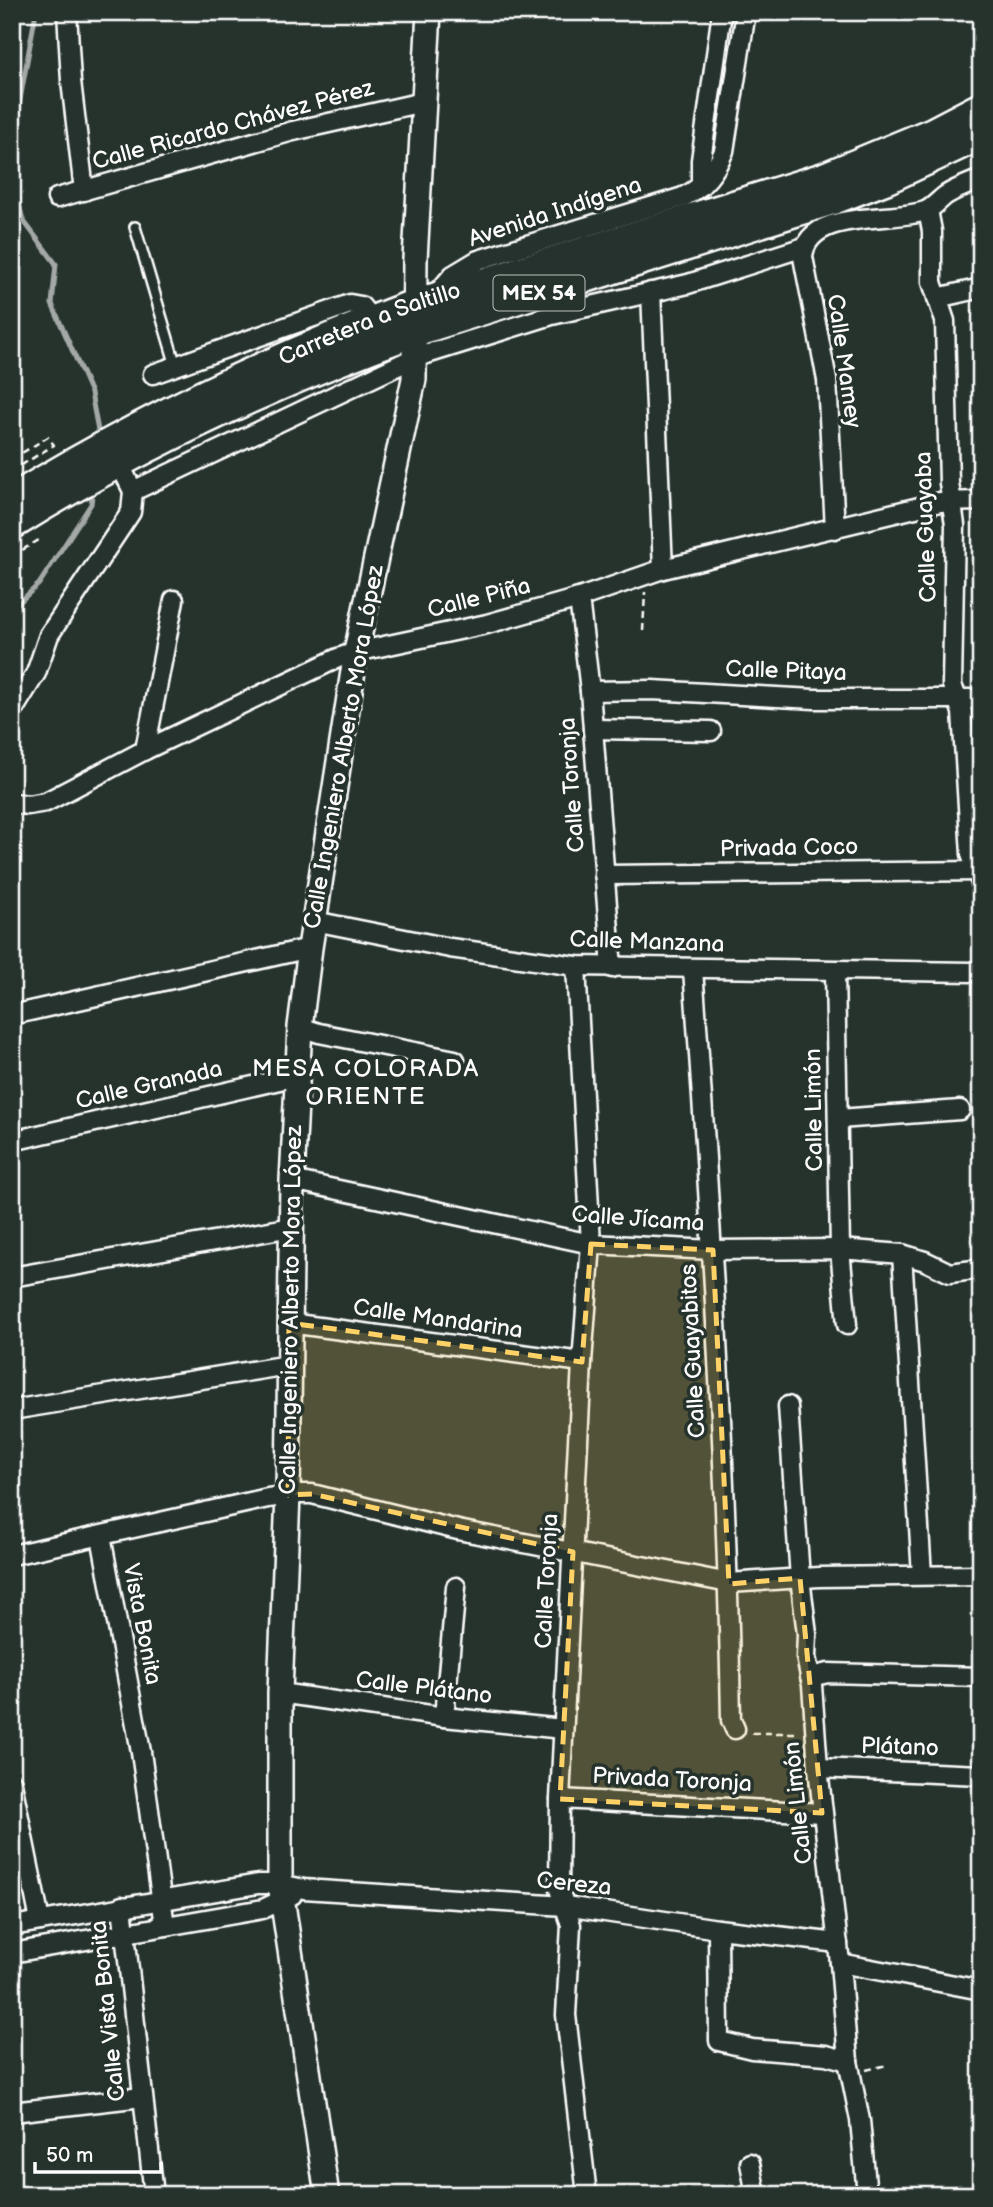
<svg xmlns="http://www.w3.org/2000/svg" width="993" height="2207" font-family="'Balsamiq Sans',sans-serif">
	<rect width="100%" height="100%" fill="#26332d"/>
	<filter id="ink" filterUnits="userSpaceOnUse"><feTurbulence type="fractalNoise" baseFrequency=".0143" numOctaves="2"/><feDisplacementMap in="SourceGraphic" scale="14" xChannelSelector="R" yChannelSelector="G"/><feConvolveMatrix kernelMatrix="1 2 1 2 8 2 1 2 1" color-interpolation-filters="sRGB"/></filter>
	<g filter="url(#ink)">
		<g fill="none" stroke-linecap="round" stroke-linejoin="round">
			<g stroke="#a4a9a7" stroke-width="5">
				<polyline points="36,12 15,127 18,154 13,180 23,220 56,264 52,304 91,393 99,436"/>
				<polyline points="12,609 39,584 91,504 93,488"/>
			</g>
			<g stroke="#fff" stroke-width="14">
				<polyline id="service" points="135,227 176,366"/>
			</g>
			<g stroke="#fff" stroke-width="23">
				<g id="minor">
					<polyline points="67,12 71,81 84,191"/>
					<polyline points="701,186 701,160 722,12"/>
					<polyline points="57,198 293,131 423,102"/>
					<polyline points="928,210 932,231 932,282 945,321 949,483 955,525 952,685 962,712 971,854 981,883"/>
					<polyline points="651,292 663,569"/>
					<path d="M436,295L453,275L478,260L683,197C704,187 715,172 724,151L746,12"/>
					<polyline points="937,298 981,288"/>
					<polyline points="153,374 350,304 361,306 372,320"/>
					<polyline points="133,491 414,358 552,315 688,284 804,247"/>
					<path d="M835,529L827,380L803,257C807,208 892,223 925,211C933,208 939,200 946,195C957,188 969,184 981,179"/>
					<polyline points="579,598 590,691 612,968"/>
					<polyline points="590,691 652,690 814,699 981,699"/>
					<polyline points="12,712 36,673 49,635 131,512 133,491 119,463"/>
					<polyline points="593,729 711,731"/>
					<polyline points="145,750 174,600"/>
					<polyline points="12,803 28,805 46,802 145,750 338,658 356,652 487,624 579,598 663,569 940,502 981,501"/>
					<polyline points="604,875 981,871"/>
					<polyline points="314,921 450,948 576,966 973,972 981,969"/>
					<polyline points="576,966 591,1244 582,1362 560,1799 559,1889 571,1925 566,2015 587,2195"/>
					<path d="M693,969C711,1220 727,1470 731,1720L735,1729"/>
					<polyline points="835,971 840,1249 847,1325"/>
					<polyline points="12,1015 310,948"/>
					<polyline points="300,1027 319,1033 455,1060"/>
					<polyline points="839,1119 960,1110"/>
					<polyline points="12,1141 297,1076"/>
					<polyline points="292,1180 591,1244 713,1250 840,1249 902,1254 925,1261 950,1273 981,1269"/>
					<polyline points="902,1254 922,1575"/>
					<polyline points="12,1277 292,1227"/>
					<polyline points="289,1323 582,1362"/>
					<polyline points="788,1406 800,1578 807,1634 806,1657 812,1685 818,1768 840,1963 848,2061 860,2120 867,2195"/>
					<polyline points="12,1410 288,1365"/>
					<polyline points="101,1536 141,1752 165,1926"/>
					<polyline points="12,1555 268,1498 300,1494 312,1494 458,1530 729,1583 819,1577 981,1575"/>
					<polyline points="810,1677 828,1673 981,1677"/>
					<polyline points="280,1693 444,1717 563,1729"/>
					<polyline points="444,1717 456,1587"/>
					<polyline points="818,1768 981,1775"/>
					<polyline points="12,1783 40,1921"/>
					<polyline points="560,1799 822,1813"/>
					<polyline points="122,1906 154,2195"/>
					<polyline points="12,1926 258,1884 280,1884 304,1889 565,1906 718,1929 838,1943"/>
					<polyline points="718,1929 719,2041 752,2049 826,2055 848,2061"/>
					<polyline points="12,1953 263,1909 292,1895"/>
					<polyline points="840,1963 981,1990"/>
					<polyline points="12,2112 142,2097"/>
					<polyline points="750,2163 756,2195"/>
				</g>
			</g>
			<g stroke="#fff" stroke-width="28">
				<polyline id="tertiary" points="327,2195 280,1884 280,1693 288,1495 292,1180 300,1027 310,948 356,652 414,379 415,259 429,12"/>
			</g>
			<g stroke="#fff" stroke-width="33">
				<g id="primary">
					<path id="s1" d="M12,499C139,421 275,357 414,304L824,177L933,132L981,107"/>
					<path d="M12,525C138,446 275,383 414,332L833,200L887,179L981,135"/>
				</g>
			</g>
			<g stroke="#fff" stroke-width="2.5" stroke-dasharray="7 5" stroke-linecap="butt">
				<polyline points="12,459 48,437 54,445 12,471"/>
				<polyline points="12,556 39,540 37,537"/>
				<polyline points="643,631 645,592"/>
				<polyline points="752,1733 798,1733"/>
				<polyline points="866,2070 887,2065"/>
			</g>
			<use href="#service" stroke="#26332d" stroke-width="9"/>
			<use href="#minor" stroke="#26332d" stroke-width="18"/>
			<use href="#tertiary" stroke="#26332d" stroke-width="23"/>
			<use href="#primary" stroke="#26332d" stroke-width="28"/>
		</g>
	</g>
	<path fill="#ffd166" fill-opacity="0.2" stroke="#ffd166" stroke-width="5" stroke-dasharray="14 9" stroke-linejoin="round" d="M591,1244L713,1250L729,1584L800,1578L822,1813L560,1799L573,1552L312,1494L288,1495L289,1323L582,1362Z"/>
	<g text-anchor="middle" dominant-baseline="central" stroke-width="7" stroke-linejoin="round" paint-order="stroke">
		<rect fill="#26332d" stroke="#bec2c0" stroke-width="2" x="493.5" y="275.5" width="91" height="35" rx="5"/>
		<g font-size="21" font-weight="bold" fill="#fff">
			<text x="539" y="293">MEX 54</text>
		</g>
		<g font-size="23" fill="#fff" stroke="#26332d">
			<text transform="translate(233 125) rotate(-15)">Calle Ricardo Chávez Pérez</text>
			<text transform="translate(555 212) rotate(-18)">Avenida Indígena</text>
			<text stroke="none"><textPath href="#s1" startOffset="399">Carretera a Saltillo</textPath></text>
			<text transform="translate(844 361) rotate(82)">Calle Mamey</text>
			<text transform="translate(926 527) rotate(-92)">Calle Guayaba</text>
			<text transform="translate(479 598) rotate(-14)">Calle Piña</text>
			<text transform="translate(786 671) rotate(2)">Calle Pitaya</text>
			<text transform="translate(344 747) rotate(-80)">Calle Ingeniero Alberto Mora López</text>
			<text transform="translate(572 785) rotate(-94)">Calle Toronja</text>
			<text transform="translate(789 848) rotate(-1)">Privada Coco</text>
			<text transform="translate(647 942) rotate(2)">Calle Manzana</text>
			<text transform="translate(149 1085) rotate(-13)">Calle Granada</text>
			<text transform="translate(814 1110) rotate(-91)">Calle Limón</text>
			<text transform="translate(638 1219) rotate(4)">Calle Jícama</text>
			<text transform="translate(291 1310) rotate(-89)">Calle Ingeniero Alberto Mora López</text>
			<text transform="translate(438 1319) rotate(8)">Calle Mandarina</text>
			<text transform="translate(693 1351) rotate(-93)">Calle Guayabitos</text>
			<text transform="translate(547 1581) rotate(-87)">Calle Toronja</text>
			<text transform="translate(142 1624) rotate(79)">Vista Bonita</text>
			<text transform="translate(424 1688) rotate(7)">Calle Plátano</text>
			<text transform="translate(900 1747) rotate(2)">Plátano</text>
			<text transform="translate(672 1780) rotate(3)">Privada Toronja</text>
			<text transform="translate(798 1803) rotate(-96)">Calle Limón</text>
			<text transform="translate(574 1884) rotate(6)">Cereza</text>
			<text transform="translate(108 2011) rotate(-96)">Calle Vista Bonita</text>
		</g>
		<g font-size="24" letter-spacing="2" fill="#fff" stroke="#26332d">
			<text x="366" y="1068">MESA COLORADA<tspan x="366" dy="28">ORIENTE</tspan></text>
		</g>
	</g>
	<rect width="993" height="2207" fill="none" stroke="#26332d" stroke-width="42"/>
	<rect x="21" y="21" width="951" height="2165" fill="none" stroke="#fff" stroke-width="2.5" filter="url(#ink)"/>
	<path d="M35 2162v10h126v-10" fill="none" stroke="#ffffff" stroke-width="3.5"/>
	<text x="46" y="2162" font-size="21" fill="#ffffff" stroke="#26332d" stroke-width="5" paint-order="stroke">50 m</text>
</svg>
